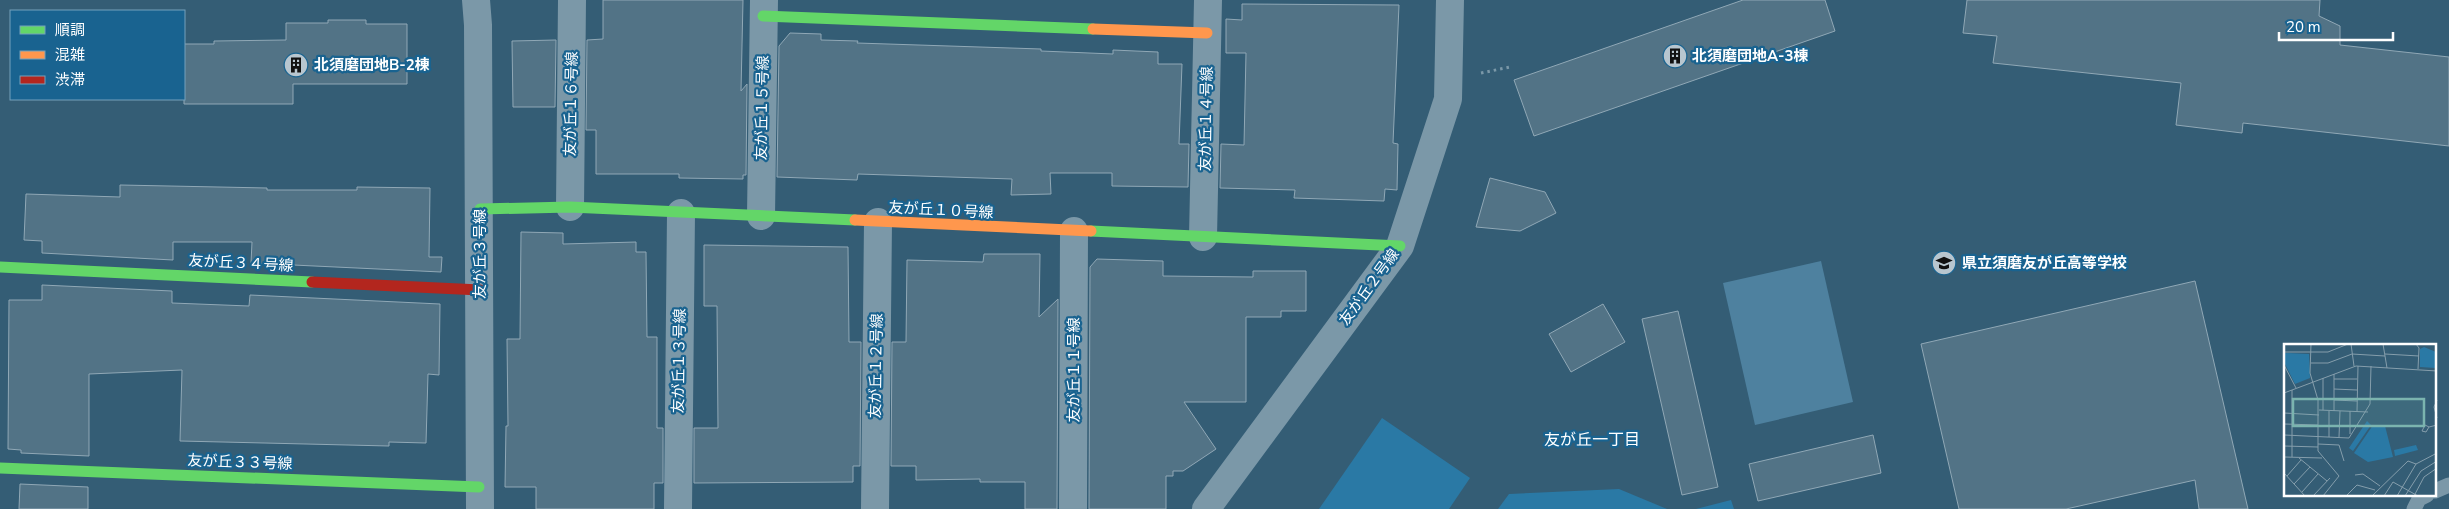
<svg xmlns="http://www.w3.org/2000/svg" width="2449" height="509" font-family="'Nunito Sans','Noto Sans JP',sans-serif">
	<rect width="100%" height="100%" fill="#345d75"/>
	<g fill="#2a79a5">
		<polygon points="1382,418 1470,478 1449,509 1319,509"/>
		<polygon points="1619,489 1667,509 1498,509 1509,494"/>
		<polygon points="1731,500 1734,509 1696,509"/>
	</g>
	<polygon fill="#4e819f" points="1821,261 1853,402 1755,425 1723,283"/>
	<g fill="#527386" stroke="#90a8b6">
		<polygon points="603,0 743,0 741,91 747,84 746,175 743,175 743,179 679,178 679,174 596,174 596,130 586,130 587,40 603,39"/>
		<polygon points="1743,0 1825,0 1835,31 1534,136 1514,80"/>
		<polygon points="1967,0 2320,0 2319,16 2340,26 2340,45 2449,57 2449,146 2243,123 2242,133 2176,125 2181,83 1993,63 1997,36 1963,33"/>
		<polygon points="1242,4 1399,5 1393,143 1398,144 1397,190 1385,189 1384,201 1294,198 1295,190 1220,188 1221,144 1244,145 1246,53 1226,53 1226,19 1242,20"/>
		<polygon points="328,20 366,20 366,24 407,24 407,84 293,84 293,104 184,104 184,44 214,44 214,41 286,40 286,23 328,23"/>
		<polygon points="790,33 821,34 821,40 858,41 857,43 1041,49 1041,51 1113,54 1113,50 1158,52 1158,64 1182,64 1179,144 1189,144 1188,187 1112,186 1112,173 1050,173 1051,194 1011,195 1012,179 858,174 857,180 777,177 779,46"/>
		<polygon points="556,40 555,107 513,107 512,41"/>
		<polygon points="1490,178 1545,192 1556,213 1520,231 1476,227"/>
		<polygon points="120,185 267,188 267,190 357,190 357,187 430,188 429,257 442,257 441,272 251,263 252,242 173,242 173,260 42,253 42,241 24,240 26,194 120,197"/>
		<polygon points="521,232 563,233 563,244 636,242 636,252 646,252 647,337 657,337 657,428 663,428 663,483 654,483 654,509 536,509 536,487 505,487 506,426 508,426 507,339 520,339"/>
		<polygon points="704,245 848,247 849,342 861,342 860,466 853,466 853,482 694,483 694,428 718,428 717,306 704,306"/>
		<polygon points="984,254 1040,254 1039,317 1058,299 1057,509 1025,509 1025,482 980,482 980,479 916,480 916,466 891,466 892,342 906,342 907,260 983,262"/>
		<polygon points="1097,259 1163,261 1163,276 1253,277 1253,271 1306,271 1306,311 1281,311 1281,317 1246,317 1246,402 1184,402 1216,449 1183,471 1173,471 1173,476 1166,476 1166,509 1089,509 1090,267"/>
		<polygon points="2195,281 2248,509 2199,509 2195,480 2066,509 1959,509 1921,344"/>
		<polygon points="42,285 172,291 172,303 249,306 250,295 440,304 439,375 428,374 426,443 389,442 389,446 180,441 182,370 89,374 89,456 21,453 21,450 8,449 9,300 42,300"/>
		<polygon points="1603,304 1625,342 1571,372 1549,334"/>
		<polygon points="1678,311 1718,487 1682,495 1642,319"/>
		<polygon points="1873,435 1881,473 1758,501 1749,464"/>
		<polygon points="20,484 88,487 88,509 19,509"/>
	</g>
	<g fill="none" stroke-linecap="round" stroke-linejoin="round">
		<polyline stroke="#7b98a8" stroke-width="3" stroke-dasharray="2.5 4" stroke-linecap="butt" points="1481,73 1510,67"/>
		<g stroke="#7b98a8" stroke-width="15">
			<polyline points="2435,491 2449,485"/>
			<polyline points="2414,509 2419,499 2427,495"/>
		</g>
		<g stroke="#7b98a8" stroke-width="28">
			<polyline points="476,0 478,25 480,509"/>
			<polyline points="570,207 572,0"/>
			<polyline points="761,216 764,0"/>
			<polyline points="1203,237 1208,0"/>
			<polyline points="678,509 681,213"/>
			<polyline points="875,509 878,222"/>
			<polyline points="1073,509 1074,231"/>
			<polyline points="1206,509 1400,246 1448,99 1450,0"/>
		</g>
		<g stroke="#63d668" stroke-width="11">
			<polyline points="763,16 1093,29"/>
			<polyline points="480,209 570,207 855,220"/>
			<polyline points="1091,231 1400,246"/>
			<polyline points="0,267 312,282"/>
			<polyline points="0,468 479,487"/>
		</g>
		<g stroke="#ff974d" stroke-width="11">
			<polyline points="1093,29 1207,33"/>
			<polyline points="855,220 1091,231"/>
		</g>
		<polyline stroke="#b3261e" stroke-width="11" points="312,282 480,290"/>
	</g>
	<defs>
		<g id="building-disc" transform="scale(1.25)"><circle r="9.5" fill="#b8c6cf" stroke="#196390"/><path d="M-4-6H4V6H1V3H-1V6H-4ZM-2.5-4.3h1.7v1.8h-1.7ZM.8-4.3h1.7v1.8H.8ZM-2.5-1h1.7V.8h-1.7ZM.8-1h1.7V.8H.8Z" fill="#111"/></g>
		<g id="school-disc" transform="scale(1.25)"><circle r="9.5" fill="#b8c6cf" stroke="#196390"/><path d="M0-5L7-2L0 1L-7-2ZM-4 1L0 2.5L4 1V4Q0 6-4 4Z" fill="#111"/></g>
	</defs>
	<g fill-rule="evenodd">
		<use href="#building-disc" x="1675" y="56"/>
		<use href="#building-disc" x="296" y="65"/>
		<use href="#school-disc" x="1944" y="263"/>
	</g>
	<g text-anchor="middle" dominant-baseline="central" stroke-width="4.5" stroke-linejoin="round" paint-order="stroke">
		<g font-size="15" font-weight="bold" fill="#fff" stroke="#196390" text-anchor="start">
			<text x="1692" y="56">北須磨団地A-3棟</text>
			<text x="314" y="65">北須磨団地B-2棟</text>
			<text x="1962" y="263">県立須磨友が丘高等学校</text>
		</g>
		<g font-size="15" fill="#fff" stroke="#196390">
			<text transform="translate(571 104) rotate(-89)">友が丘１６号線</text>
			<text transform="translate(762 108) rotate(-89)">友が丘１５号線</text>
			<text transform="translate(1206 119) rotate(-89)">友が丘１４号線</text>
			<text transform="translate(941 210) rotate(3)">友が丘１０号線</text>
			<text transform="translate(480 254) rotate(-90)">友が丘３号線</text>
			<text transform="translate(241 263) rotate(3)">友が丘３４号線</text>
			<text transform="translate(1369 287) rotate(-54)">友が丘２号線</text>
			<text transform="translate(679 361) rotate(-89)">友が丘１３号線</text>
			<text transform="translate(876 366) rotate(-89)">友が丘１２号線</text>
			<text transform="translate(1074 370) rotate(-90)">友が丘１１号線</text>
			<text transform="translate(240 462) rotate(2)">友が丘３３号線</text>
		</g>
		<g font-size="16" fill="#fff" stroke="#196390">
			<text x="1592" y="440">友が丘一丁目</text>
		</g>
	</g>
	<g transform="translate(2284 344)">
		<rect width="152" height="152" fill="#345d75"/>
		<path d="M140,3L152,8V24L136,23V5ZM0,9L25,10L26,34L11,40L0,18ZM83,77L87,81L69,107L65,104ZM89,81L101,82L109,113L84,118L70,109ZM132,101L134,106L111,112L110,106Z" fill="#2a79a5"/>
		<path fill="none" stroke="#859eac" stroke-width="1" d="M27,0L26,29L34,56V107L55,132L39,152M67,0L70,22M99,0L103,24M132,0L135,4L134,25M0,8H44L64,0M101,10L135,12M27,19H44L68,10L101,12M0,21L12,44M39,34V66M50,35H73M50,45L73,46M8,46V113M0,49L72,22L153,27M50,56L73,57M153,56L150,63L153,74M35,66L84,68M50,67V30M73,68L74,22M0,69L35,71M0,80L34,81M145,83L142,88L138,87L141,81L145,83L153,81M66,90V67M0,91L65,94L86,60L87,22M45,93V67M55,93L56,67M34,100L55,101L60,117M0,102L34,103M0,113L38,114M15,114L43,137M0,129L21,152M71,131L79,130L96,142M3,132L17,116M10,140L26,123M18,148L34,130M29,152L46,134M62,152L73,141L91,146M88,152L124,117L132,120M100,152L109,138L134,152M113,152L132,120L153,109M121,152L137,127L153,117M130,152L140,133L153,124"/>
		<path fill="#7bb4af" fill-opacity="0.15" stroke="#7bb4af" stroke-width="2.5" d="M9,55H140V82H9Z"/>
		<rect width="152" height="152" fill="none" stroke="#fff" stroke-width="2.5"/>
	</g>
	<rect x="10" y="10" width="175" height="90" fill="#196390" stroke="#75a1bc"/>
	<rect x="20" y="26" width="25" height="8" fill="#63d668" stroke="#75a1bc"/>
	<text x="55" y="35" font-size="15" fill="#ffffff">順調</text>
	<rect x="20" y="51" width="25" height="8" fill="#ff974d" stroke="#75a1bc"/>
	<text x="55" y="60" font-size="15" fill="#ffffff">混雑</text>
	<rect x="20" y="76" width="25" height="8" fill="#b3261e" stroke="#75a1bc"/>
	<text x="55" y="85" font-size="15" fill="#ffffff">渋滞</text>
	<path d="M2279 32v8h114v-8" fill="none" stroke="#ffffff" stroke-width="2.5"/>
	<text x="2286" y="32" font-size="15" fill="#ffffff" stroke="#196390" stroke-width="4" paint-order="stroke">20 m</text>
</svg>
